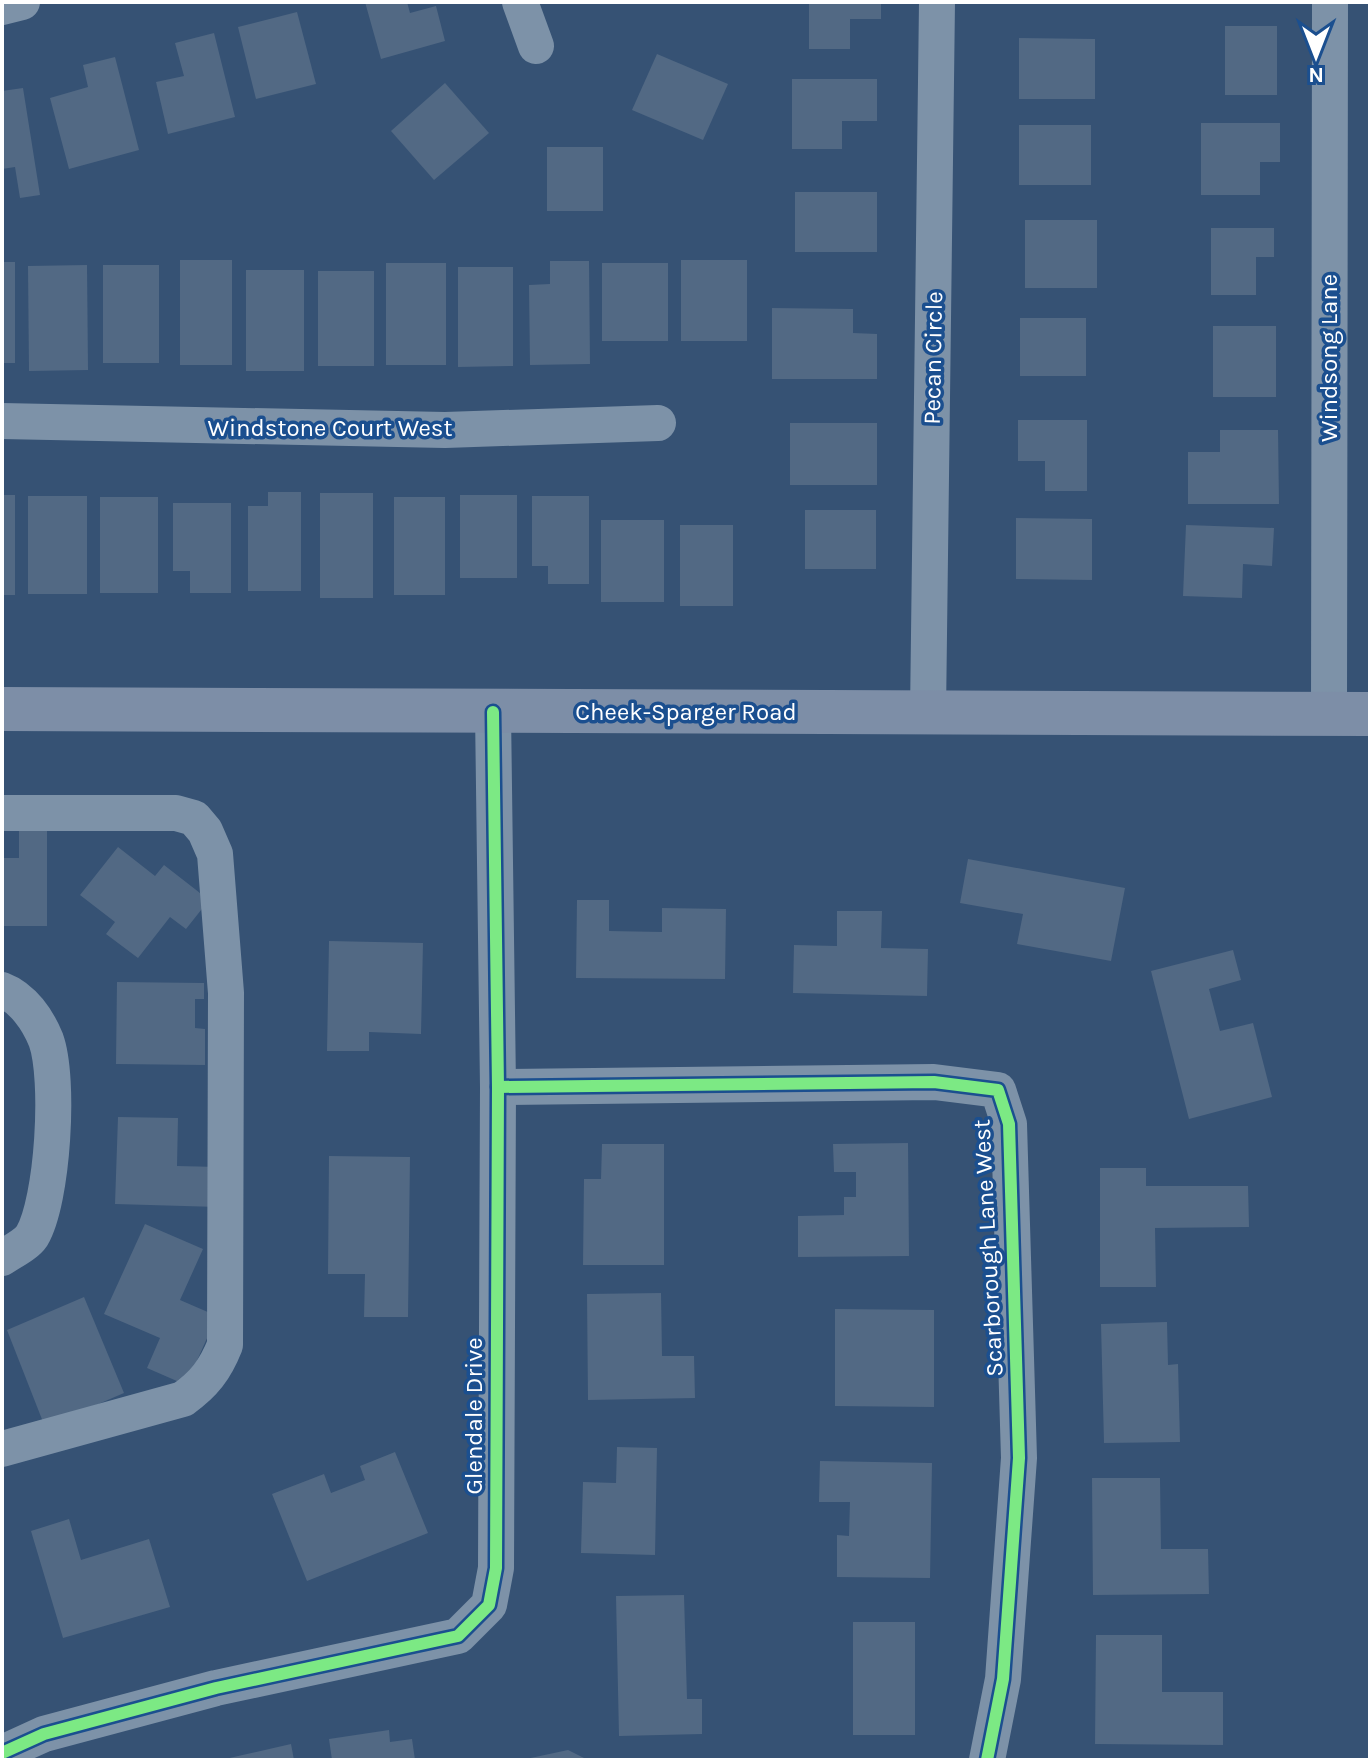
<svg xmlns="http://www.w3.org/2000/svg" width="1372" height="1762" font-family="Karla,sans-serif">
	<rect width="100%" height="100%" fill="#365274"/>
	<g fill="#526984">
		<polygon points="365,2 407,2 410,13 436,6 445,41 381,59"/>
		<polygon points="809,2 881,2 881,19 850,19 850,49 809,49"/>
		<polygon points="297,12 316,84 256,99 238,27"/>
		<rect x="1225" y="26" width="52" height="69"/>
		<polygon points="214,33 235,117 168,134 156,82 184,76 175,43"/>
		<polygon points="1019,38 1095,39 1095,99 1019,99"/>
		<polygon points="657,54 728,84 703,140 632,110"/>
		<polygon points="115,57 139,150 69,169 50,98 88,87 83,65"/>
		<polygon points="792,79 877,79 877,121 842,121 842,149 792,149"/>
		<polygon points="445,83 489,133 434,180 391,131"/>
		<polygon points="23,88 40,195 20,198 15,167 2,169 2,91"/>
		<polygon points="1201,123 1280,123 1280,162 1260,162 1260,195 1201,195"/>
		<rect x="1019" y="125" width="72" height="60"/>
		<rect x="547" y="147" width="56" height="64"/>
		<rect x="795" y="192" width="82" height="60"/>
		<rect x="1025" y="220" width="72" height="68"/>
		<polygon points="1211,228 1274,228 1274,257 1256,257 1256,295 1211,295"/>
		<rect x="180" y="260" width="52" height="105"/>
		<rect x="681" y="260" width="66" height="81"/>
		<polygon points="550,261 589,261 590,364 530,365 529,285 550,284"/>
		<rect x="2" y="262" width="13" height="101"/>
		<rect x="386" y="263" width="60" height="102"/>
		<rect x="602" y="263" width="66" height="78"/>
		<polygon points="87,265 88,370 29,371 28,266"/>
		<rect x="103" y="265" width="56" height="98"/>
		<polygon points="458,267 513,267 513,366 458,367"/>
		<rect x="246" y="270" width="58" height="101"/>
		<rect x="318" y="271" width="56" height="95"/>
		<polygon points="772,308 853,309 853,333 877,334 877,379 772,379"/>
		<rect x="1020" y="318" width="66" height="58"/>
		<rect x="1213" y="326" width="63" height="71"/>
		<polygon points="1018,420 1087,420 1087,491 1045,491 1045,461 1018,461"/>
		<rect x="790" y="423" width="87" height="62"/>
		<polygon points="1220,430 1278,430 1279,504 1188,504 1188,452 1220,452"/>
		<polygon points="268,492 301,492 301,591 248,591 248,506 268,506"/>
		<rect x="320" y="493" width="53" height="105"/>
		<rect x="2" y="495" width="13" height="100"/>
		<rect x="460" y="495" width="57" height="83"/>
		<rect x="28" y="496" width="59" height="98"/>
		<polygon points="532,496 589,496 589,584 548,584 548,566 532,566"/>
		<rect x="100" y="497" width="58" height="96"/>
		<rect x="394" y="497" width="51" height="98"/>
		<polygon points="173,503 231,503 231,593 190,593 190,571 173,571"/>
		<rect x="805" y="510" width="71" height="59"/>
		<polygon points="1016,518 1092,519 1092,580 1016,579"/>
		<rect x="601" y="520" width="63" height="82"/>
		<rect x="680" y="525" width="53" height="81"/>
		<polygon points="1186,525 1274,528 1272,566 1243,564 1242,598 1183,596"/>
		<polygon points="19,830 47,830 47,926 2,926 2,858 19,858"/>
		<polygon points="118,847 155,876 164,865 209,900 186,929 170,917 138,958 106,934 115,922 80,895"/>
		<polygon points="968,859 1125,888 1111,961 1017,944 1023,914 960,903"/>
		<polygon points="577,900 609,900 609,931 662,932 662,908 726,909 725,979 576,978"/>
		<polygon points="837,911 882,911 881,948 928,949 927,996 793,993 794,945 837,946"/>
		<polygon points="329,941 423,943 421,1034 369,1032 369,1051 327,1051"/>
		<polygon points="1233,950 1241,980 1209,989 1220,1031 1253,1023 1272,1097 1189,1119 1151,971"/>
		<polygon points="117,982 204,983 204,999 195,999 195,1028 205,1029 205,1065 116,1064"/>
		<polygon points="118,1117 178,1118 177,1166 219,1167 218,1207 115,1204"/>
		<polygon points="908,1143 909,1256 798,1257 798,1216 844,1215 844,1197 856,1197 856,1172 834,1172 833,1144"/>
		<polygon points="602,1144 664,1144 664,1265 583,1265 584,1179 601,1179"/>
		<polygon points="329,1156 410,1157 408,1317 364,1317 365,1274 328,1274"/>
		<polygon points="1100,1168 1146,1168 1146,1186 1248,1186 1249,1227 1155,1228 1156,1287 1100,1287"/>
		<polygon points="145,1224 203,1249 180,1300 217,1316 186,1385 147,1368 160,1338 104,1314"/>
		<polygon points="661,1293 662,1356 694,1356 695,1398 588,1400 587,1294"/>
		<polygon points="84,1297 124,1393 45,1427 7,1330"/>
		<polygon points="835,1309 934,1310 934,1407 835,1406"/>
		<polygon points="1167,1322 1168,1365 1178,1364 1180,1442 1104,1443 1101,1324"/>
		<polygon points="617,1447 657,1448 655,1555 581,1553 583,1482 616,1483"/>
		<polygon points="395,1452 428,1533 307,1581 272,1494 324,1474 331,1493 365,1480 360,1466"/>
		<polygon points="820,1461 932,1463 930,1578 837,1577 837,1535 849,1536 850,1502 819,1502"/>
		<polygon points="1092,1478 1160,1478 1161,1549 1208,1549 1209,1594 1093,1595"/>
		<polygon points="69,1519 81,1560 149,1539 170,1607 63,1638 31,1531"/>
		<polygon points="684,1595 687,1699 702,1699 702,1734 619,1736 616,1596"/>
		<rect x="853" y="1622" width="62" height="113"/>
		<polygon points="1096,1635 1162,1635 1162,1692 1223,1692 1223,1745 1095,1744"/>
		<polygon points="389,1730 390,1742 412,1739 415,1760 332,1760 329,1739"/>
		<polygon points="291,1744 294,1760 225,1760 225,1759"/>
		<polygon points="568,1750 588,1760 526,1760 526,1759"/>
	</g>
	<g fill="none" stroke-linecap="round" stroke-linejoin="round">
		<g stroke="#7d92a8" stroke-width="36">
			<polyline points="520,2 536,46"/>
			<polyline points="2,7 22,2"/>
			<polyline points="2,421 445,430 658,423"/>
			<polyline points="928,714 937,2"/>
			<polyline points="1329,714 1330,2"/>
			<path d="M2,813H176L194,818L205,831L215,854L226,993L225,1345C215,1370 204,1384 183,1399L2,1449"/>
			<path d="M2,990C23,998 38,1020 46,1040C60,1079 53,1200 32,1236C26,1245 11,1252 2,1258"/>
			<polyline points="498,1087 934,1082 998,1090 1009,1124 1019,1458 1003,1679 987,1760"/>
			<polyline points="2,1753 44,1734 216,1688 458,1636 489,1605 496,1568 498,1087 493,712"/>
		</g>
		<polyline stroke="#7d8ea7" stroke-width="44" points="2,709 1370,714"/>
		<g stroke="#1b4f8f" stroke-width="17">
			<g id="cycleway">
				<polyline points="498,1087 934,1082 998,1090 1009,1124 1019,1458 1003,1679 987,1760"/>
				<polyline points="2,1753 44,1734 216,1688 458,1636 489,1605 496,1568 498,1087 493,712"/>
			</g>
		</g>
		<use href="#cycleway" stroke="#7ce984" stroke-width="12"/>
	</g>
	<g text-anchor="middle" dominant-baseline="central" stroke-width="7" stroke-linejoin="round" paint-order="stroke">
		<g font-size="24" fill="#fff" stroke="#1b4f8f">
			<text transform="translate(933 358) rotate(-89)">Pecan Circle</text>
			<text transform="translate(1329 358) rotate(-90)">Windsong Lane</text>
			<text x="330" y="428">Windstone Court West</text>
			<text x="686" y="712">Cheek-Sparger Road</text>
			<text transform="translate(988 1248) rotate(-93)">Scarborough Lane West</text>
			<text transform="translate(474 1416) rotate(-90)">Glendale Drive</text>
		</g>
	</g>
	<rect width="1372" height="1762" fill="none" stroke="#ffffff" stroke-width="8"/>
	<g transform="translate(1316 56) rotate(180)" stroke="#1b4f8f" stroke-width="6" paint-order="stroke">
	<path d="M0-6L14 30L0 20L-14 30Z" fill="#ffffff"/>
	<text y="-12" font-size="22" font-weight="bold" text-anchor="middle" fill="#ffffff">N</text>
	</g>
</svg>
